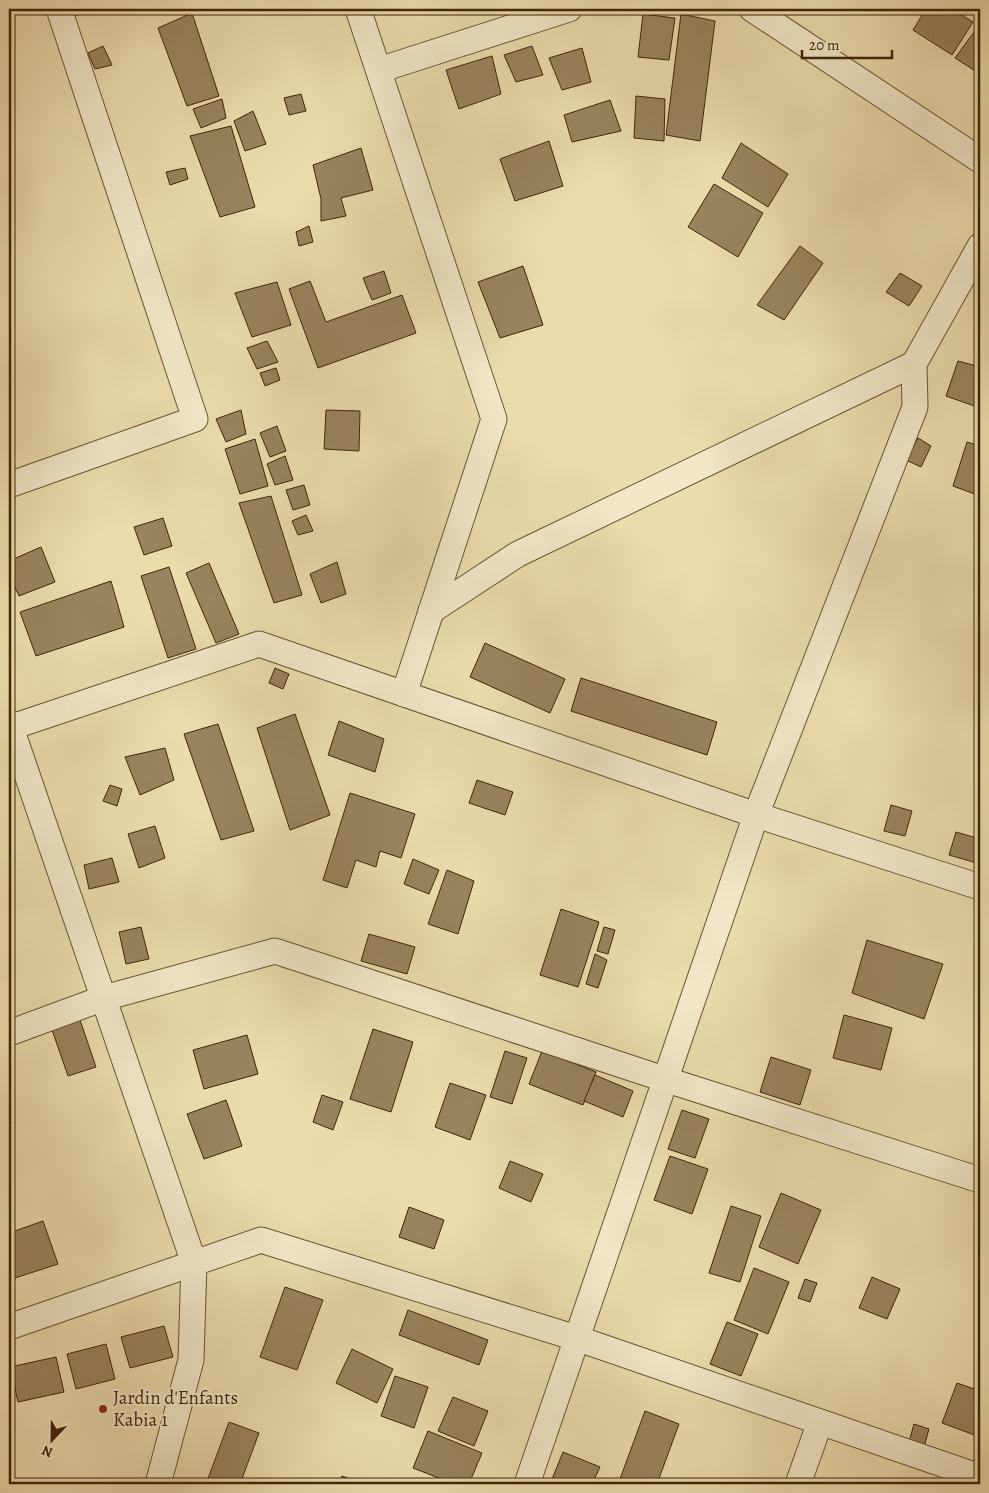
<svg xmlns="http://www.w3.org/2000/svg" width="989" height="1493" font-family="Alegreya,serif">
	<rect width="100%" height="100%" fill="#ebdcac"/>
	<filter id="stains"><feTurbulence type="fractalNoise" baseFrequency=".004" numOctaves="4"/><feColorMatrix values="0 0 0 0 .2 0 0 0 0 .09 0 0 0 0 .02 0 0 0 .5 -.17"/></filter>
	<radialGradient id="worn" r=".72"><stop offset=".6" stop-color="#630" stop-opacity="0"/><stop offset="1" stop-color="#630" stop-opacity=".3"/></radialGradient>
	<g fill="#98845e" stroke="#3f2509">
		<polygon points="71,9 96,9 73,16"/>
		<polygon points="926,9 952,9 973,22 952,55 913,30"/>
		<polygon points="192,13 219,96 187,106 158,28"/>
		<polygon points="643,14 675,18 669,60 638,57"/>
		<polygon points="681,14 715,21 700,141 666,135"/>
		<polygon points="980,24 980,74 955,58"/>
		<polygon points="103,46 112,65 95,69 88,53"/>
		<polygon points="532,46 543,75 516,82 504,55"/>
		<polygon points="582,48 591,82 562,90 549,58"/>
		<polygon points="492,56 501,94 459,109 446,70"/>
		<polygon points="301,94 306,111 289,115 284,98"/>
		<polygon points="636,96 665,99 664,141 634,138"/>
		<polygon points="222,99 226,118 201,128 193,109"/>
		<polygon points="610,100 621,131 572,142 564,115"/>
		<polygon points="253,111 266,144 245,151 234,121"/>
		<polygon points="231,126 255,207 220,217 190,136"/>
		<polygon points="549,141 563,186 515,201 500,159"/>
		<polygon points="741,143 788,174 768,207 722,178"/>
		<polygon points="361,148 373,190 341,198 346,216 321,221 321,199 313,165"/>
		<polygon points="185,168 188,179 170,185 166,172"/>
		<polygon points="714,184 763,213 738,257 688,227"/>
		<polygon points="309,226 313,242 299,246 296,232"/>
		<polygon points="800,246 823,263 784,320 757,305"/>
		<polygon points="523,266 543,325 500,338 478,282"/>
		<polygon points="384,271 391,293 372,300 363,278"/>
		<polygon points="900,273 922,286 909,306 886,292"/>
		<polygon points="310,281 326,322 402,295 416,333 318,368 289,289"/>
		<polygon points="277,282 291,325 252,337 235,293"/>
		<polygon points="267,341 278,362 257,369 247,348"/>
		<polygon points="958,361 980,367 980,408 946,396"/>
		<polygon points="276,368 280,380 265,386 260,373"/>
		<polygon points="241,410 246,434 226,442 216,419"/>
		<polygon points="326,410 360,411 359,451 324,449"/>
		<polygon points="277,426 286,451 270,457 260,433"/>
		<polygon points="918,438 931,446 921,467 906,460"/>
		<polygon points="255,439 268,486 240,494 225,449"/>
		<polygon points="967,442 980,446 980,496 953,486"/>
		<polygon points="285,456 293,480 275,485 267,464"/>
		<polygon points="304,485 310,505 293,510 286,490"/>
		<polygon points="271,496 302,595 274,603 239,503"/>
		<polygon points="306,515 313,531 298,535 292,521"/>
		<polygon points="163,518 172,546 144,555 134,527"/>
		<polygon points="41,547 55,582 19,596 9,575 9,561"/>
		<polygon points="337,562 346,594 321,603 310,574"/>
		<polygon points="209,563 239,634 216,643 186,573"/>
		<polygon points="169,567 196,649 168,658 141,576"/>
		<polygon points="111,581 124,627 36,656 20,612"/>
		<polygon points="485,643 565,679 550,713 470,677"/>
		<polygon points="275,668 289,674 283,689 269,683"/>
		<polygon points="581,678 717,722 707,755 571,711"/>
		<polygon points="295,714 330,815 290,830 257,728"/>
		<polygon points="339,721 384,739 375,772 328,755"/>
		<polygon points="218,724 254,831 221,840 184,734"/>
		<polygon points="165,748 174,780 140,795 125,757"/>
		<polygon points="477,780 513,792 505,815 469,803"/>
		<polygon points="110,785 122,789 117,806 103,801"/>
		<polygon points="350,793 415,814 401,858 380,851 376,867 356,860 347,888 323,880"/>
		<polygon points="891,805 912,811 905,836 884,831"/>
		<polygon points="155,826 165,858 139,868 128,834"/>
		<polygon points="956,832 980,839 980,864 949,855"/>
		<polygon points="112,858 119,882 89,889 84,865"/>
		<polygon points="413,859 439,870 429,894 404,884"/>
		<polygon points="447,870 474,881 458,934 428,924"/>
		<polygon points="561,909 599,922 578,987 540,975"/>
		<polygon points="141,927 149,959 126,964 119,932"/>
		<polygon points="604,927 615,930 608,954 597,951"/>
		<polygon points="369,934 415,947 407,974 361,961"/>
		<polygon points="867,940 943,964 924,1019 852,993"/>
		<polygon points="595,954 607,960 598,988 586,984"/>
		<polygon points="844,1015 892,1028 881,1070 833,1058"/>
		<polygon points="79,1017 96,1067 68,1076 51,1027"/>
		<polygon points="373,1029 413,1042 391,1112 350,1099"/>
		<polygon points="247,1035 258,1074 204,1089 193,1050"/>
		<polygon points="505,1051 527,1058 512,1104 490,1097"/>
		<polygon points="542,1051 596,1072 583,1105 529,1084"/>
		<polygon points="771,1057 811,1070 800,1105 760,1092"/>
		<polygon points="595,1075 633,1091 623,1117 584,1101"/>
		<polygon points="450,1083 486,1095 470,1140 435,1127"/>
		<polygon points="322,1095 343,1102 333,1130 313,1122"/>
		<polygon points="226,1100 242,1146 204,1159 187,1114"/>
		<polygon points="9,1101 15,1123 9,1125"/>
		<polygon points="682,1110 709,1119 695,1158 668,1149"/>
		<polygon points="670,1156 708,1169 692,1214 654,1200"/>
		<polygon points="510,1161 543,1174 531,1202 499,1188"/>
		<polygon points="781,1193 821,1210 798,1264 759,1247"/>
		<polygon points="731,1206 761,1216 740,1282 709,1273"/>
		<polygon points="409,1207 444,1220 434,1249 399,1237"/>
		<polygon points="43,1221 58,1264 9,1280 9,1233"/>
		<polygon points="754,1268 789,1282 768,1334 734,1320"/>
		<polygon points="872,1277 900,1289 887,1319 859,1308"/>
		<polygon points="805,1279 817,1283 810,1302 798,1298"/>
		<polygon points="285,1287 323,1300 297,1370 260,1357"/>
		<polygon points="408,1310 488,1340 479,1365 399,1335"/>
		<polygon points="727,1322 758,1334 741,1376 710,1364"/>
		<polygon points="164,1326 173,1357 130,1368 121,1337"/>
		<polygon points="106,1344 115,1379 76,1389 67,1354"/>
		<polygon points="352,1349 393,1369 377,1403 336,1383"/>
		<polygon points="56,1357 64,1392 18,1402 10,1367"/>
		<polygon points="395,1376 428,1387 414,1428 381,1416"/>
		<polygon points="957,1383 980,1391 980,1437 942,1423"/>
		<polygon points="453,1397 488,1411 474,1446 438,1431"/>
		<polygon points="645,1411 679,1424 657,1484 633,1484 620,1479"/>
		<polygon points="229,1422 259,1433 240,1484 206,1484"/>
		<polygon points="914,1424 929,1429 924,1447 909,1442"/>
		<polygon points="428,1431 482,1453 469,1484 454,1484 413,1468"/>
		<polygon points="563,1452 600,1467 592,1484 550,1484"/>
		<polygon points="342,1476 363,1484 339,1484"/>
	</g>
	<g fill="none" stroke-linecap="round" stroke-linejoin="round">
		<g stroke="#6a5332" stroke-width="27">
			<g id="street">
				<polyline points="358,9 494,419 404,694"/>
				<polyline points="752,9 980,160"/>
				<polyline points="379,70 569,9"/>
				<polyline points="9,485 195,419 59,9"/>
				<polyline points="431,611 518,554 914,364 980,246"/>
				<polyline points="9,722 194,1263 191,1360 158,1484"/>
				<polyline points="9,728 259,644 756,815 980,887"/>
				<polyline points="9,1033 104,998 275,951 664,1079 980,1180"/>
				<polyline points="9,1327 261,1240 576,1338 980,1477"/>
				<polyline points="527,1484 756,815 915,407 914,364"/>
				<polyline points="798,1484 820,1422"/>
			</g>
		</g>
		<use href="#street" stroke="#f2e8c9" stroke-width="25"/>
	</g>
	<circle fill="#8f2418" stroke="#f2e8c9" stroke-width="2" cx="103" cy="1409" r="5"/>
	<g text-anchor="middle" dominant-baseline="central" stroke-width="4.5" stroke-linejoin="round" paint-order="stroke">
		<g font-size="19" fill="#3f2509" stroke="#f2e8c9" text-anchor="start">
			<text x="113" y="1398">Jardin d'Enfants<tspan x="113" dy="22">Kabia 1</tspan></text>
		</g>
	</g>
	<rect width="989" height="1493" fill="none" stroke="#ebdcac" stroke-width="30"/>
	<rect x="10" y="10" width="969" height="1473" fill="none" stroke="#3f2509" stroke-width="2.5"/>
	<rect x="15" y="15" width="959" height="1463" fill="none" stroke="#3f2509"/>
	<g transform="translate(52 1440) rotate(202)" stroke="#f2e8c9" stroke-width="4" paint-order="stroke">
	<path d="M0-4L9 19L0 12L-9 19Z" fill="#3f2509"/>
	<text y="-8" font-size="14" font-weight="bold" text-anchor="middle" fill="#3f2509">N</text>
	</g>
	<path d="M802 50v8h90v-8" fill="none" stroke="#3f2509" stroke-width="2.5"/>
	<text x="809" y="50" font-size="15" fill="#3f2509" stroke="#f2e8c9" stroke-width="4" paint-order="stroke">20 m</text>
	<rect width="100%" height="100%" filter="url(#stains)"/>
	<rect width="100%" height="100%" fill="url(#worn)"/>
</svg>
